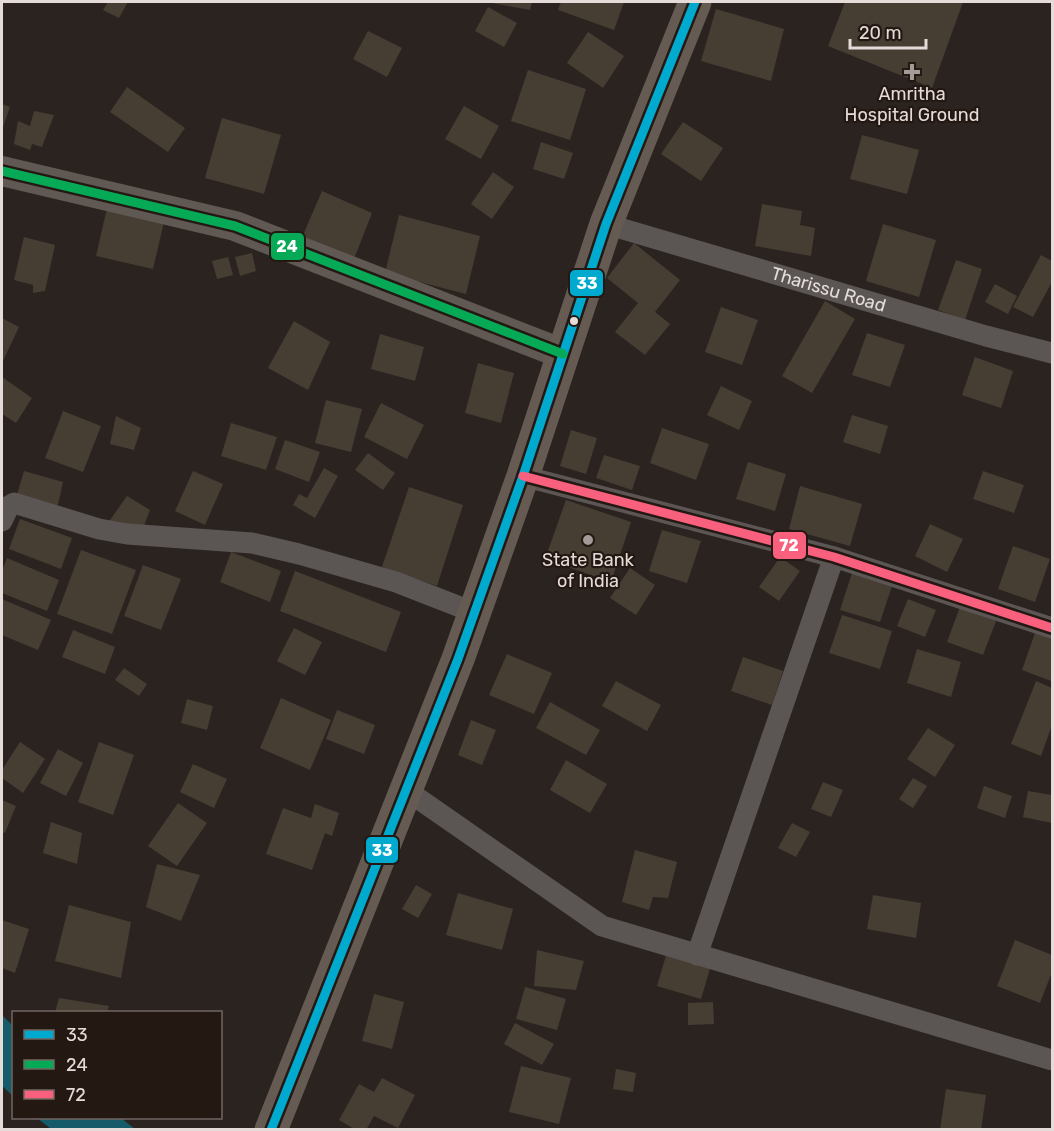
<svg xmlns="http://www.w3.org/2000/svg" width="1054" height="1131" font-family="Rubik,sans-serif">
	<rect width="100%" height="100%" fill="#2a2320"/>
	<g fill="#165b69">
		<polygon points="2,1015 13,1026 13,1096 2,1086"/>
		<polygon points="37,1118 121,1118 135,1129 51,1129"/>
	</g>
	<g fill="#463e33">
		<polygon points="108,2 128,2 119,18 103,10"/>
		<polygon points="561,2 624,2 614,30 558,10"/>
		<polygon points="845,2 963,2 932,88 828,46"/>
		<polygon points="492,3 492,2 532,2 530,10"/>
		<polygon points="488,7 517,23 504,47 475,31"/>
		<polygon points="716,9 784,29 771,81 701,61"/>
		<polygon points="368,31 402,48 387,77 353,59"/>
		<polygon points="588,32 624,56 603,88 567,63"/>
		<polygon points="528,70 586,89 570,140 511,121"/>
		<polygon points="127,87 185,128 168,152 110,112"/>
		<polygon points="2,104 10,107 2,130"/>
		<polygon points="464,106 499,126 481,159 445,139"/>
		<polygon points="34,111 54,115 42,147 32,144 30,150 14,144 18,121 30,126"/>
		<polygon points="222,118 281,135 264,194 205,178"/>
		<polygon points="683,122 723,148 701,181 661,154"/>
		<polygon points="862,135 919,150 907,194 850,179"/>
		<polygon points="541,142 573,153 564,179 533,169"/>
		<polygon points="493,172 514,187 492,219 471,204"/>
		<polygon points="322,191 372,213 352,264 300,242"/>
		<polygon points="762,204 802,211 800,225 815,228 811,256 755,246"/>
		<polygon points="107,208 164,222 153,269 96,256"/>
		<polygon points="399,215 480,236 466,294 385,273"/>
		<polygon points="883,224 936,240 919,297 866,281"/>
		<polygon points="24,237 55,245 45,291 33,293 33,285 14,280"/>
		<polygon points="634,243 680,280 655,312 670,324 645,355 615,332 638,303 607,278"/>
		<polygon points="252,253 256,271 240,276 235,257"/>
		<polygon points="1041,255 1052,261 1052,282 1033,317 1013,307"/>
		<polygon points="228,257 233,275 217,279 212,261"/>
		<polygon points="956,260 982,269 965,320 938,310"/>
		<polygon points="995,284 1017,296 1008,314 985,302"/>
		<polygon points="825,301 855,319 812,393 782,376"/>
		<polygon points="721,307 758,320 742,365 705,352"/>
		<polygon points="2,318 19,327 2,363"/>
		<polygon points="294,321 330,342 308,390 268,368"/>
		<polygon points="867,333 905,345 890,387 852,375"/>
		<polygon points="380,334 424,347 415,381 371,369"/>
		<polygon points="975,357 1013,371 1001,408 962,395"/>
		<polygon points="478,363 514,373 501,423 465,413"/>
		<polygon points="2,377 32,398 16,423 2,414"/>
		<polygon points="721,386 752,401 739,430 707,415"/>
		<polygon points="326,400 362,409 351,452 315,443"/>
		<polygon points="381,403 424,425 407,459 364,437"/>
		<polygon points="63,411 101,426 83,472 45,458"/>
		<polygon points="852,415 888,426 880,454 843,442"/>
		<polygon points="116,416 141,428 134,450 110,444"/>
		<polygon points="231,423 277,437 266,470 221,456"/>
		<polygon points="662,428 709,444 696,480 650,463"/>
		<polygon points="571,430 597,438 586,474 560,466"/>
		<polygon points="285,440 320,452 309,482 275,469"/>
		<polygon points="368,453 395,473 383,490 355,470"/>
		<polygon points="604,455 640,466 632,490 596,478"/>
		<polygon points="748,462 786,474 775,511 736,499"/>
		<polygon points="324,468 338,476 315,518 293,505 299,494 307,498"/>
		<polygon points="24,471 63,482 57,509 16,498"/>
		<polygon points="193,471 223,484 205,525 175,511"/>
		<polygon points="983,471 1024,485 1014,513 973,499"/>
		<polygon points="800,486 862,504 850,546 789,529"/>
		<polygon points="409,487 463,505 437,586 382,567"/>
		<polygon points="127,496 150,510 142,531 108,523"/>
		<polygon points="566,500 631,522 611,582 545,559"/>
		<polygon points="20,519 72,538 61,569 9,549"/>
		<polygon points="930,524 963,539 947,572 915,556"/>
		<polygon points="662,530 701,541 687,583 649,571"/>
		<polygon points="1013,546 1050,559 1035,602 998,589"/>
		<polygon points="81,550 136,570 112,634 57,614"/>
		<polygon points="231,552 281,571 270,602 220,582"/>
		<polygon points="780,557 800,571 779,601 759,587"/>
		<polygon points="7,558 59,580 47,611 2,593 2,571"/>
		<polygon points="143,565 181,579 161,630 124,616"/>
		<polygon points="630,568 655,585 636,615 610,598"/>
		<polygon points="295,571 401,612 386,652 280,611"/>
		<polygon points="852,573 892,586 880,622 840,610"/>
		<polygon points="2,599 51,620 38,650 2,635"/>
		<polygon points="908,599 936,610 925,637 897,626"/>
		<polygon points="960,607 996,621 983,655 947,642"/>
		<polygon points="842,615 892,631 880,669 829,653"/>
		<polygon points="294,628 322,642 305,675 277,661"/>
		<polygon points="73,630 115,647 105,674 62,657"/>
		<polygon points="1036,630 1052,636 1051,681 1022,670"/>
		<polygon points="917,649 961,662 951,697 907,683"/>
		<polygon points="507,654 552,673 534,714 489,695"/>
		<polygon points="743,657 783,671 772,705 731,691"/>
		<polygon points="124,668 147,684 139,696 115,680"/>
		<polygon points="616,681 661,705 647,731 602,706"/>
		<polygon points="1036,681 1052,688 1052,725 1041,756 1011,744"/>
		<polygon points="281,698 331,720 310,770 260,748"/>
		<polygon points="187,699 213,706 207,730 181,723"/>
		<polygon points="550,702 600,730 586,755 536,728"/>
		<polygon points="337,710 375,725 364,754 326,739"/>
		<polygon points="471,720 496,730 482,765 458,755"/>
		<polygon points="928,728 955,745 935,777 907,759"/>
		<polygon points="20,742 45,759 23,793 2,778 2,770"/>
		<polygon points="99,742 134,755 113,815 78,802"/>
		<polygon points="58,749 83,763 66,796 40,783"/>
		<polygon points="566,760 607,784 590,813 550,790"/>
		<polygon points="193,764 227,779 214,808 180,792"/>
		<polygon points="913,778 927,786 913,808 899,799"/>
		<polygon points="823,782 843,790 831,817 811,809"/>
		<polygon points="984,786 1012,796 1005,818 977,808"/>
		<polygon points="1028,791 1052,795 1052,823 1023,817"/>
		<polygon points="2,800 16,806 5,833 2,832"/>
		<polygon points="178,803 207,823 177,866 148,846"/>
		<polygon points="315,804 339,813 332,836 325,833 312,870 266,854 283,808 311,818"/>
		<polygon points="51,822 82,833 77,864 43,853"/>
		<polygon points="792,823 810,832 796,857 778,848"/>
		<polygon points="635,850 677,862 668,898 653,897 649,910 622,902"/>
		<polygon points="157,864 200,875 181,921 146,907"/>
		<polygon points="416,885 432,894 418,918 402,909"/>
		<polygon points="458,893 513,909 502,950 446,935"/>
		<polygon points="873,895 921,903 916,938 867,929"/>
		<polygon points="69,905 131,922 121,978 55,961"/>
		<polygon points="2,920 29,929 15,973 2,968"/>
		<polygon points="1015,940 1052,955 1052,972 1040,1003 997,986"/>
		<polygon points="537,950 584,961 576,990 534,986"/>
		<polygon points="667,952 711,965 701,999 657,986"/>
		<polygon points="525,987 566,999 557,1030 516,1019"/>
		<polygon points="374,994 404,1002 392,1049 362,1041"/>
		<polygon points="59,998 109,1006 107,1012 55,1012"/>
		<polygon points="713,1002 714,1024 688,1025 688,1003"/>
		<polygon points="515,1023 554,1044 542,1065 504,1044"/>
		<polygon points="521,1066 571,1078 559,1124 509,1112"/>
		<polygon points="616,1069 636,1073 633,1092 613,1089"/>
		<polygon points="382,1078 415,1095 398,1128 374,1116 366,1130 356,1130 339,1120 359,1084 374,1092"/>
		<polygon points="946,1089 986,1095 981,1130 940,1130"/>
	</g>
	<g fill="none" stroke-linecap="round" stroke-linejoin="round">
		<g stroke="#5b5654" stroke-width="21">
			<path id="s1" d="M606,224L986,336L1052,353"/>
			<polyline points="523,476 834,557 1052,628"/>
			<polyline points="2,521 9,506 14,503 99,529 127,534 252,543 299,554 396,582 473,612"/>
			<polyline points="406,790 602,926 1052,1060"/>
			<polyline points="697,955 834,557"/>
		</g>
		<polyline stroke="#605953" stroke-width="30" points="2,171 235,226 563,354"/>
		<polyline stroke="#655b53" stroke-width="33" points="271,1130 458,659 523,476 606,224 695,2"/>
		<g stroke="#241813" stroke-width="14">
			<polyline id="bus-1" points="271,1130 458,659 523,476 606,224 695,2"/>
		</g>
		<g stroke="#241813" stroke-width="14">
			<polyline id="bus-2" points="2,171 235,226 563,354"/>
		</g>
		<g stroke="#241813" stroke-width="14">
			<polyline id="bus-3" points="523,476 834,557 1052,628"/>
		</g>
		<use href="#bus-1" stroke="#00a9ce" stroke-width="9"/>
		<use href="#bus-2" stroke="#06aa56" stroke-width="9"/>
		<use href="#bus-3" stroke="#f8607d" stroke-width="9"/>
	</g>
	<g fill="#a49b98" stroke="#241813" stroke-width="2">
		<path d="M909 63h6v6h6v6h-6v6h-6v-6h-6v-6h6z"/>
		<circle cx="588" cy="540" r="6"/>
	</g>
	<circle fill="#e5dcd9" stroke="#241813" stroke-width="2" cx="574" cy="321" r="5"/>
	<g text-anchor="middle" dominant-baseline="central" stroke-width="4.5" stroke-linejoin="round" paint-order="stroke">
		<g font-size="18" fill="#e5dcd9" stroke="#241813">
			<text x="912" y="94">Amritha<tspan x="912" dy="21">Hospital Ground</tspan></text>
			<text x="588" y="560">State Bank<tspan x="588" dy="21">of India</tspan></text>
		</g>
		<g font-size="18" fill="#e5dcd9" stroke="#241813">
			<text stroke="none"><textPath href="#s1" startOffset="232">Tharissu Road</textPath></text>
		</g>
	</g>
	<g stroke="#241813" stroke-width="2">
		<rect x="270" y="232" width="35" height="29" rx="6" fill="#06aa56"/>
		<rect x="569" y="269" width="35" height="28" rx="6" fill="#00a9ce"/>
		<rect x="772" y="531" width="35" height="29" rx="6" fill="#f8607d"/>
		<rect x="365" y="836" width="34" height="28" rx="6" fill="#00a9ce"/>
	</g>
	<g font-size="16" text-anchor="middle" font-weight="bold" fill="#fff">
		<text x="287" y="252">24</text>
		<text x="587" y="289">33</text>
		<text x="789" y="551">72</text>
		<text x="382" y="856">33</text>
	</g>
	<rect width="1054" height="1131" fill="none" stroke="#e5dcd9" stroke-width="6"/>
	<rect x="12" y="1011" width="210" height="108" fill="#241813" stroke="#716662" stroke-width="1.5"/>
	<rect x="24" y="1030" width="30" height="9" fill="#00a9ce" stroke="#716662" stroke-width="1.5"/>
	<text x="66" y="1041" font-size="18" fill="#e5dcd9">33</text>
	<rect x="24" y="1060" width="30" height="9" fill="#06aa56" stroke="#716662" stroke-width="1.5"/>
	<text x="66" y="1071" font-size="18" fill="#e5dcd9">24</text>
	<rect x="24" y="1090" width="30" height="9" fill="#f8607d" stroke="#716662" stroke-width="1.5"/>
	<text x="66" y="1101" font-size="18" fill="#e5dcd9">72</text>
	<path d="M850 39v9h76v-9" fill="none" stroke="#e5dcd9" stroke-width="3"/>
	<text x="859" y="39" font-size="18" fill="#e5dcd9" stroke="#241813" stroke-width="4.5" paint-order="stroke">20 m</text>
</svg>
